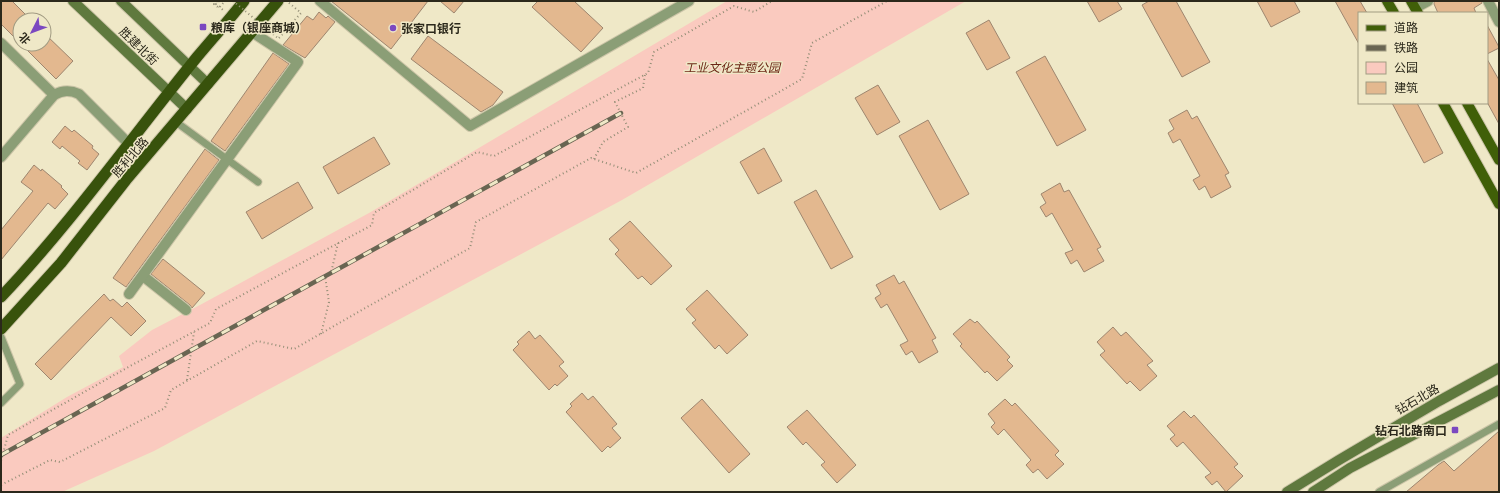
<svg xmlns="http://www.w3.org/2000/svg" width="1500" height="493" font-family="Lora,'Noto Sans SC',serif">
	<rect width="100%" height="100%" fill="#efe8c7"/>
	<polygon fill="#facabf" points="727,1 966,1 622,200 154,451 62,492 1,492 1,438 67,397 123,367 119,356 152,330 200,305 369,213"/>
	<g fill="#e3b88f" stroke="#9e866f">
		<polygon points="1,1 12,1 31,20 20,20 20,43 1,24"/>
		<polygon points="331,1 428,1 391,49"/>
		<polygon points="440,1 464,1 454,13"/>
		<polygon points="538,1 574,1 603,28 581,52 532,7"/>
		<polygon points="1087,1 1117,1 1122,9 1099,22"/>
		<polygon points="1149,1 1176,1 1210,62 1182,77 1142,5"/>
		<polygon points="1257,1 1294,1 1300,12 1271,27"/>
		<polygon points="1335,1 1360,1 1367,13 1359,13 1359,44"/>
		<polygon points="1434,1 1482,1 1482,3 1474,8 1476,13 1438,13 1434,4"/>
		<polygon points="319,12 326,18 328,16 335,22 305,58 283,45 307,16 313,20"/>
		<polygon points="989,20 1010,58 987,70 966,33"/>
		<polygon points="1487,25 1499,47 1499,48 1487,54"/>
		<polygon points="44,33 73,61 56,79 21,44 44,44"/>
		<polygon points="428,36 503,92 493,105 481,112 411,59"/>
		<polygon points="273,53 289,64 225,151 211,141"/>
		<polygon points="1045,56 1086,130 1057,146 1016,72"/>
		<polygon points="1487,59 1499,80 1499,124 1487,102"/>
		<polygon points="878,85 900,122 877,135 855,98"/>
		<polygon points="1392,103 1417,103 1443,153 1424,163"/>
		<polygon points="1187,110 1192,119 1197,116 1229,173 1225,175 1231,187 1211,198 1205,186 1199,190 1193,180 1200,176 1180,139 1173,143 1168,133 1174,129 1169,120"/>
		<polygon points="928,120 969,194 940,210 899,136"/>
		<polygon points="65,126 72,132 74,130 93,146 92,148 99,154 87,170 78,163 80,161 62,146 60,149 52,142"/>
		<polygon points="374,137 390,164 338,194 323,167"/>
		<polygon points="764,148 782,181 758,194 740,162"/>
		<polygon points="205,149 219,160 126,287 113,278"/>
		<polygon points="34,165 41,171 42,169 62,186 61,187 68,194 55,209 48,203 1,260 1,230 33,191 21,182"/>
		<polygon points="298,182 313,208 262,239 246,212"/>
		<polygon points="1060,183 1064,192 1069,190 1101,247 1097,249 1104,261 1084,272 1077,260 1071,264 1065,253 1073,250 1052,213 1046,217 1040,207 1046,203 1041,194"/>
		<polygon points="816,190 853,257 831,269 794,202"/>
		<polygon points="630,221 672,266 651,285 642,276 638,279 615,254 619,250 609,239"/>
		<polygon points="163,259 205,293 192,308 190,305 151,274"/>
		<polygon points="894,275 899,284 904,281 936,338 932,340 938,352 919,363 912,351 906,355 900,345 908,341 887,304 881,308 875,298 881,294 876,285"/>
		<polygon points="707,290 748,335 727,354 719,345 715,349 692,323 696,320 686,309"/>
		<polygon points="104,294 110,301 113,299 122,307 127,302 146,321 131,336 111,317 51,380 35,364"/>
		<polygon points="970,319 975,323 977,321 1010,357 1007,360 1013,366 997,381 987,371 985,373 960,346 962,344 953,334"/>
		<polygon points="1113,327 1121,336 1126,332 1153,361 1147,365 1157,376 1140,391 1130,381 1127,384 1100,355 1105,351 1097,342"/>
		<polygon points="529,331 535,339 540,335 564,362 559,366 568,376 557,386 555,384 549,390 513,350 519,344 517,342"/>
		<polygon points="582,393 588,400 593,396 617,424 612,428 621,438 610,448 608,446 602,452 566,412 572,406 570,404"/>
		<polygon points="702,399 750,454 729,473 681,418"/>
		<polygon points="1005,399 1012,406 1015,403 1059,451 1055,455 1064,464 1047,479 1038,469 1033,473 1026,465 1031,460 1004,429 998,435 991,427 995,423 988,414"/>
		<polygon points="807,410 856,465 837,483 821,465 825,462 806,442 803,445 787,427"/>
		<polygon points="1184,411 1191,418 1194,415 1238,464 1234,467 1243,476 1226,492 1217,481 1212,485 1205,477 1211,473 1183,442 1177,447 1170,439 1175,435 1167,426"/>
		<polygon points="1499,431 1499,492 1406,492 1438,465 1444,461 1454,471"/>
	</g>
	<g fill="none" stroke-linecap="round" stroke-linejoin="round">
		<g stroke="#ccc5a8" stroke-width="9">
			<g id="service">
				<polyline points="176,122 258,182"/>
				<polyline points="1,337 20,384 1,403"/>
				<polyline points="1379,492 1499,424"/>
			</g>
		</g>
		<g stroke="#ccc5a8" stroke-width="12">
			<g id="minor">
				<polyline points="320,1 470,126 689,1"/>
				<polyline points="1488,1 1499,22"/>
				<polyline points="1415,8 1428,1"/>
				<polyline points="1,43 54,95"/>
				<path d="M1,157L54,95C63,90 70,90 79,94L129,144"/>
				<polyline points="143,276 186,310"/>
				<polyline points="129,294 298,62 252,32"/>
			</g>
		</g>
		<g stroke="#ccc5a8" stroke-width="12">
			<g id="secondary">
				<polyline points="73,1 187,109"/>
				<polyline points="121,1 208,84"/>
				<polyline points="1287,492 1339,460 1439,401 1499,368"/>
				<polyline points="1313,492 1350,468 1499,390"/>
			</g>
		</g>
		<g stroke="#ccc5a8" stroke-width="12">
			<g id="primary">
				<polyline points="1387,1 1394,13"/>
				<polyline points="1411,1 1418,13"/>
				<polyline points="1443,103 1499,204"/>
				<polyline points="1467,103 1499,160"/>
			</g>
		</g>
		<g stroke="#ccc5a8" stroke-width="13">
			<g id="trunk">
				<path d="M1,297C72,222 132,137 197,57C213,38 229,20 244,1"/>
				<polyline points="1,329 61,263 126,180 278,1"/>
			</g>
		</g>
		<g stroke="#938e76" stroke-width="2" stroke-dasharray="1 3" stroke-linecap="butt">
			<polyline points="219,1 216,4 223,10"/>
			<polyline points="279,38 301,13 288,2"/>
			<polyline points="594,159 603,142 628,127 615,102 643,88 645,74"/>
			<polyline points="321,334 329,302 325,276 331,273 338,243"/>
			<polyline points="187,380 194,332"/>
			<polyline points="1,461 8,435 132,365 210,323 216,309 372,225 374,213 477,152 494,156 648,73 654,52 734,6 754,12 772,1"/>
			<polyline points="1,485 50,460 60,462 165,408 171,390 257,341 294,349 470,248 476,222 591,158 636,173 802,79 812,43 887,1"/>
		</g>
		<use href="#service" stroke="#8b9e76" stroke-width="7"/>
		<use href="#minor" stroke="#8b9e76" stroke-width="10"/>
		<use href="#secondary" stroke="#5f793e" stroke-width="10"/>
		<use href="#primary" stroke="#405f08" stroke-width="10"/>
		<use href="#trunk" stroke="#38520c" stroke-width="11"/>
		<g stroke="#696552" stroke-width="4.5">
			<polyline id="rail" points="1,455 621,113"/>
		</g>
		<use href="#rail" stroke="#efe8c7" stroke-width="3" stroke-dasharray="9" stroke-linecap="butt"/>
		<g stroke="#938e76" stroke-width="2" stroke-dasharray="1 3" stroke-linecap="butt">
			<polyline points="217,1 214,4 219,8 225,1"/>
			<polyline points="233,1 279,39"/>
		</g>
	</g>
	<g fill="#7b48c0" stroke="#efe8c7" stroke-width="1.5">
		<rect x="199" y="23" width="8" height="8" rx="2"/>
		<circle cx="393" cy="28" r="4"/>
		<rect x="1451" y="426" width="8" height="8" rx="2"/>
	</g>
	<g text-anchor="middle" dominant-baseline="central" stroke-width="3" stroke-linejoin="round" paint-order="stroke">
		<g font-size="12" font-weight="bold" fill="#2b281b" stroke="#efe8c7" text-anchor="start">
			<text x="211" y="27">粮库（银座商城）</text>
			<text x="401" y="28">张家口银行</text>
			<text x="1447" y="430" text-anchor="end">钻石北路南口</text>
		</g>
		<g font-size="12" fill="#2b281b" stroke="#efe8c7">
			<text transform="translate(139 46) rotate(44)">胜建北街</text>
			<text transform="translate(130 157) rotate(-50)">胜利北路</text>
			<text transform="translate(1417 399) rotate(-30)">钻石北路</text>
		</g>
		<g font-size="12" font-style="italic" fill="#6d2717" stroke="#efe8c7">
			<text x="732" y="67">工业文化主题公园</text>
		</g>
	</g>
	<rect width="1500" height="493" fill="none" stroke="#2b281b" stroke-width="4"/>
	<rect x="1358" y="12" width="130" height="92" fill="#efe8c7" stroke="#a19b82"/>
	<rect x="1366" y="25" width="20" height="6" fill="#405f08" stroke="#a19b82"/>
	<text x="1394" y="32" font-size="12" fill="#2b281b">道路</text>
	<rect x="1366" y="45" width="20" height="6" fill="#696552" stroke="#a19b82"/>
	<text x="1394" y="52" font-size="12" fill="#2b281b">铁路</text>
	<rect x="1366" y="62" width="20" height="12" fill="#facabf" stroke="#a19b82"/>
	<text x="1394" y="72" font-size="12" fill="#2b281b">公园</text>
	<rect x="1366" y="82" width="20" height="12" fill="#e3b88f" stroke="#a19b82"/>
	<text x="1394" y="92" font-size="12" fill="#2b281b">建筑</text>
	<g transform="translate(32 32) rotate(228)"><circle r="19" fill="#efe8c7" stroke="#a19b82"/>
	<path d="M0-3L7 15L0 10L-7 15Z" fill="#7b48c0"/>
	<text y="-6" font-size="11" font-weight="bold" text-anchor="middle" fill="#2b281b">北</text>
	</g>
</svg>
